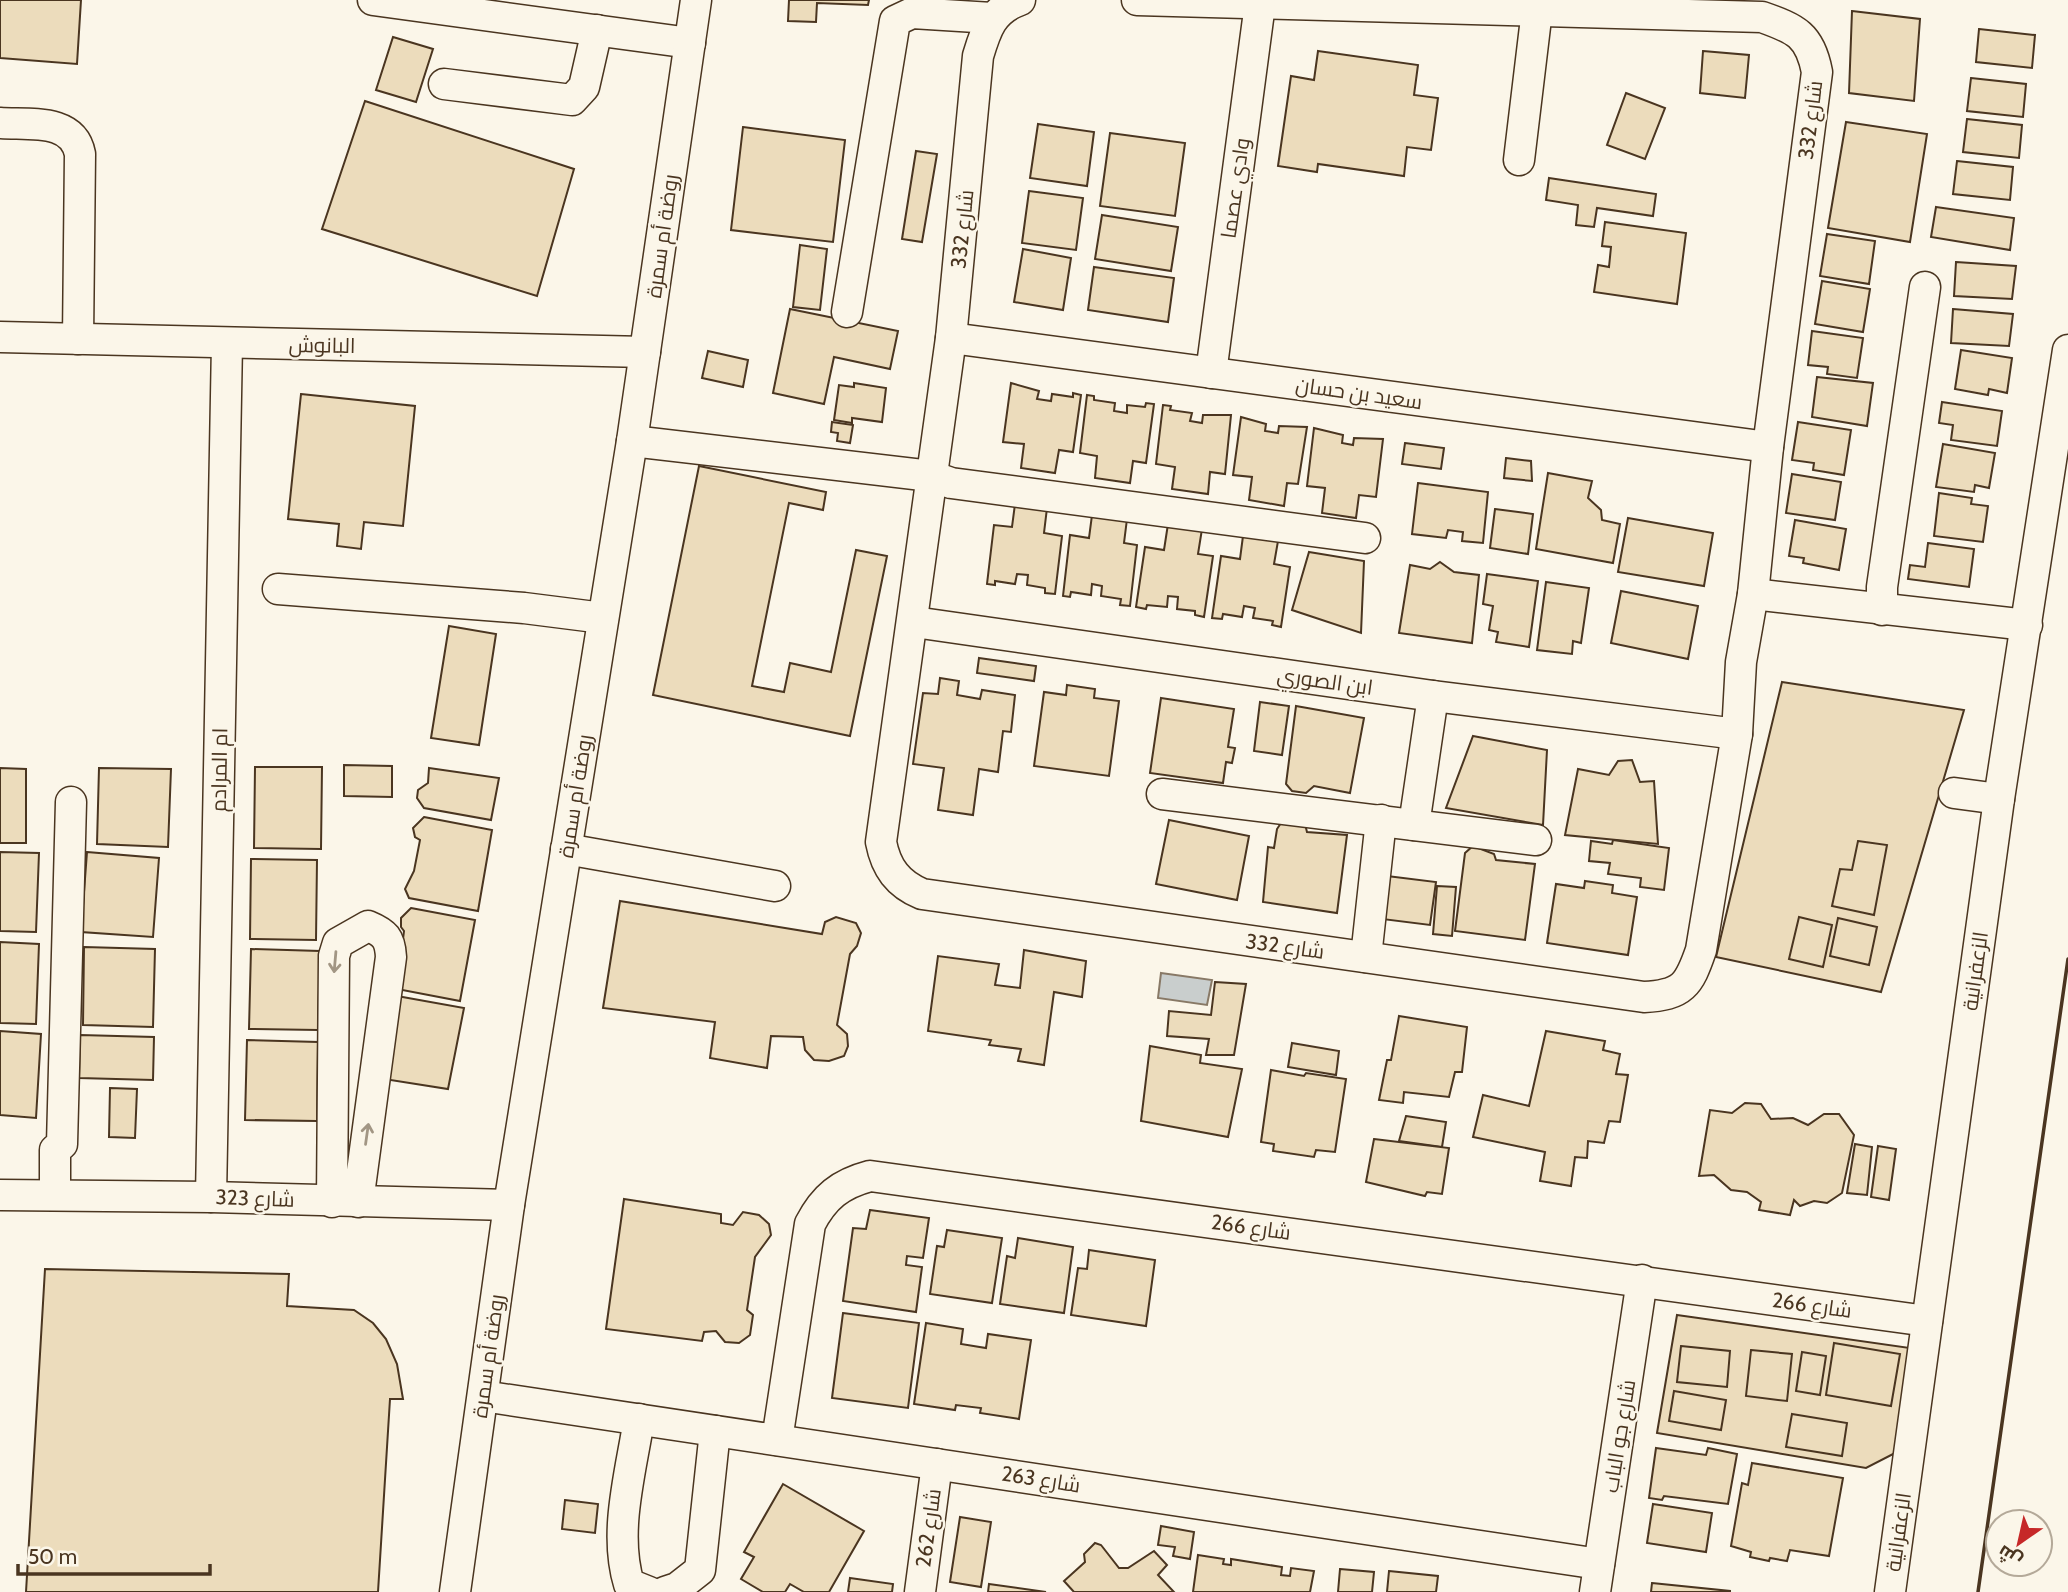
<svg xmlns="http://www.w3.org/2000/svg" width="2068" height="1592" font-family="Cabin,Cairo,sans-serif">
	<rect width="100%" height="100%" fill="#fbf6e9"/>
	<polygon fill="#c9cecd" stroke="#887966" stroke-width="2" points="1161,973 1212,980 1207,1005 1158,998"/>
	<g fill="#ecdcbc" stroke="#4a3520" stroke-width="2">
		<polygon points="0,0 81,0 77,64 0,58"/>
		<polygon points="789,0 869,0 868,5 817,3 816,22 788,21"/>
		<polygon points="1852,11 1920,19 1914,101 1849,93"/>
		<polygon points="1979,29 2035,35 2032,68 1976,62"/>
		<polygon points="393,37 433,49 416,102 376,90"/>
		<polygon points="1318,51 1418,65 1414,95 1438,98 1431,150 1407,147 1404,176 1318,164 1317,172 1278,166 1291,76 1314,80"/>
		<polygon points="1703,51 1749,55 1745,98 1700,93"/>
		<polygon points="1971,78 2026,84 2023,117 1967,111"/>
		<polygon points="1626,93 1665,108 1645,159 1607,145"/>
		<polygon points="365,101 574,169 537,296 322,229"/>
		<polygon points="1967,119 2022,125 2019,158 1963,152"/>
		<polygon points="1846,122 1927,134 1910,242 1828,228"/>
		<polygon points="1038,124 1094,132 1087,186 1030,178"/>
		<polygon points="743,127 845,140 833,242 731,230"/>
		<polygon points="1110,133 1185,143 1175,216 1100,206"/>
		<polygon points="916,151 937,154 922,242 902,239"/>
		<polygon points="1957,161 2013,167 2010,200 1953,194"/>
		<polygon points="1549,178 1656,194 1653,216 1597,208 1594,227 1576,225 1578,205 1546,200"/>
		<polygon points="1029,191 1083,198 1076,250 1022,243"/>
		<polygon points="1936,207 2014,218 2010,250 1931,237"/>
		<polygon points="1102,215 1178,227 1171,271 1095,259"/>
		<polygon points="1605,222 1686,233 1677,304 1594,292 1598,265 1609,267 1611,247 1602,246"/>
		<polygon points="1827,234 1875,241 1869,284 1820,276"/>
		<polygon points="800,245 827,249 820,310 793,307"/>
		<polygon points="1023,249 1071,258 1063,310 1014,302"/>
		<polygon points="1956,262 2016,266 2012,299 1954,296"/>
		<polygon points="1094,267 1174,278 1168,322 1088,310"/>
		<polygon points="1822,281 1870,289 1863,332 1815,324"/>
		<polygon points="790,309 898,331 890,369 834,357 824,404 773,393"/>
		<polygon points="1953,309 2013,314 2009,346 1951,343"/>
		<polygon points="1812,331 1863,338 1857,378 1827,374 1828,367 1808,365"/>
		<polygon points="1961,350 2012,358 2007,393 1989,389 1988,395 1955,389"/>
		<polygon points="708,351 748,360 743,387 702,378"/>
		<polygon points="1817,377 1873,383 1867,426 1812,417"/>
		<polygon points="854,383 886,388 882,422 852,418 852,423 834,420 839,385 854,387"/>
		<polygon points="1011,383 1039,391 1037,399 1051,401 1052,394 1073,397 1073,393 1081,395 1073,452 1059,450 1055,473 1021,468 1024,444 1003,442"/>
		<polygon points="301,394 415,406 403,526 364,522 361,549 337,546 339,524 288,519"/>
		<polygon points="1087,395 1094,396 1094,400 1115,403 1114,411 1127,413 1127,405 1145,407 1146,403 1154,404 1146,463 1133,461 1130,483 1095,478 1097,456 1080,453"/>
		<polygon points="1942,402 2002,411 1997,446 1951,440 1953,425 1939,423"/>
		<polygon points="1163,405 1171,406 1170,410 1192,413 1190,421 1202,423 1203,415 1231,415 1225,474 1210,472 1208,494 1172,489 1175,467 1156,464"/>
		<polygon points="1241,417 1266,424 1265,431 1278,433 1279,426 1307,427 1298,484 1287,483 1284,506 1249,500 1252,477 1233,475"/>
		<polygon points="832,422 853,425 850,443 837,441 838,433 831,432"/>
		<polygon points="1798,422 1851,430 1844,475 1813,470 1814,463 1792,460"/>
		<polygon points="1314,428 1343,435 1342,443 1353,445 1354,438 1383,439 1376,497 1359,495 1356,518 1322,513 1325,488 1307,486"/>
		<polygon points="1405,443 1444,448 1441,469 1402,464"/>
		<polygon points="1943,444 1995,453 1989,488 1975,485 1974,492 1936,487"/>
		<polygon points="1506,458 1531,461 1532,481 1504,478"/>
		<polygon points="699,466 826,492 823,510 789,503 752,686 784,692 790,663 831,672 856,550 887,556 850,736 653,695"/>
		<polygon points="1548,473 1592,481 1588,498 1601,510 1602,520 1620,524 1613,563 1536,549"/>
		<polygon points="1792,474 1841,482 1835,520 1786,513"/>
		<polygon points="1418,483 1488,492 1483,543 1462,541 1463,532 1448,530 1446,538 1412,534"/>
		<polygon points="1939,493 1972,498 1971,504 1988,506 1983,542 1934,536"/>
		<polygon points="1015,504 1047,508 1044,533 1062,536 1055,594 1045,593 1045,588 1027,585 1028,575 1017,574 1015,584 995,581 995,585 987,584 994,525 1012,527"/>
		<polygon points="1495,509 1533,514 1528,554 1490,548"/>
		<polygon points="1092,515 1127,519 1124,543 1137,545 1130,606 1120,605 1121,599 1101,596 1102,586 1092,584 1091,595 1071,592 1070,597 1063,596 1070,535 1089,538"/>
		<polygon points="1628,518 1713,533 1704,586 1618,572"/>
		<polygon points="1795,520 1846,529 1839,570 1803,563 1804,558 1789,556"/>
		<polygon points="1168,524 1202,529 1198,554 1213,556 1204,617 1195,615 1195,611 1177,609 1178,597 1168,596 1167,607 1147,605 1146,609 1136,607 1145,547 1164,550"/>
		<polygon points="1243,536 1278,541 1274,564 1290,567 1281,627 1272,625 1273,621 1253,618 1255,608 1244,606 1242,617 1223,614 1222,619 1212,618 1221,556 1240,559"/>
		<polygon points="1928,543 1974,549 1969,587 1908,579 1910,565 1925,567"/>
		<polygon points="1309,552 1364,561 1361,633 1292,610"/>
		<polygon points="1440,562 1454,572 1479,575 1472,643 1399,633 1410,565 1430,569"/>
		<polygon points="1487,574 1538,581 1529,647 1496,642 1498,632 1489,630 1493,606 1483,604"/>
		<polygon points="1546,582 1589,588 1581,643 1573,641 1572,654 1537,650"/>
		<polygon points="1621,591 1698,606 1688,659 1611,643"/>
		<polygon points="449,626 496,634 479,745 431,738"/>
		<polygon points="979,658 1036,666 1034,681 977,673"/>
		<polygon points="940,678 959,681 957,695 980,699 982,690 1015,695 1011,732 1003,731 998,772 979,769 973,815 938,810 944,768 913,764 923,693 938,694"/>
		<polygon points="1782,682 1964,710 1881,992 1716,957"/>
		<polygon points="1067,685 1095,689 1094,698 1119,701 1109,776 1034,766 1044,692 1066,695"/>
		<polygon points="1161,698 1234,709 1228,747 1235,748 1232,763 1226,762 1223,783 1150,773"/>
		<polygon points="1260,702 1289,706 1282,755 1254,751"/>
		<polygon points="1296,706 1364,718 1350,793 1314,786 1306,793 1292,791 1286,784"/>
		<polygon points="1473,736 1547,750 1543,825 1446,808"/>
		<polygon points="1632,760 1640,782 1654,781 1658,844 1565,835 1578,769 1609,775 1618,761"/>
		<polygon points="344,765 392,766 392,797 344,796"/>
		<polygon points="255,767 322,767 321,849 254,848"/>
		<polygon points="0,768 26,769 26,843 0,843"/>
		<polygon points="99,768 171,769 168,847 97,844"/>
		<polygon points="429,768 499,778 491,820 424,808 417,798 418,790 428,783"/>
		<polygon points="424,817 492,830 478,911 409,898 405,889 414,871 420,840 415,837 413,828"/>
		<polygon points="1169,820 1249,836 1237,900 1156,884"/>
		<polygon points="1283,820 1305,824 1307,832 1347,835 1337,913 1263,902 1268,847 1274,848 1277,829"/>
		<polygon points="1613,840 1669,848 1664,890 1640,887 1641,878 1608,874 1610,863 1589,861 1591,841 1612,844"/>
		<polygon points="1858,841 1887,845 1874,915 1832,906 1840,869 1852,870"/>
		<polygon points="1473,846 1494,854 1496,860 1535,864 1525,940 1455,931 1465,853"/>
		<polygon points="0,852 39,853 36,932 0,931"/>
		<polygon points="87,852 159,858 153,937 81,932"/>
		<polygon points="251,859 317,860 316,940 250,939"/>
		<polygon points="1387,876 1436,882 1430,925 1382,919"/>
		<polygon points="1585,881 1613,885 1612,893 1637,897 1628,955 1547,943 1556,884 1584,888"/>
		<polygon points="1437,886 1456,887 1452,936 1433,934"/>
		<polygon points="620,901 822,934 825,922 836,917 856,923 861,933 857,946 850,954 837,1025 847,1034 848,1046 844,1056 829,1061 814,1060 805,1050 803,1037 771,1036 767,1068 710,1058 715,1022 603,1008"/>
		<polygon points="411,908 475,920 460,1001 397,989 404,931 401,927 401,918"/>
		<polygon points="1799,917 1832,925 1823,967 1789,959"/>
		<polygon points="1838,918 1877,927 1869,965 1830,956"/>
		<polygon points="0,942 39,944 36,1024 0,1023"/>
		<polygon points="84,947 155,949 153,1027 83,1025"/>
		<polygon points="251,949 320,951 318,1030 249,1029"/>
		<polygon points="1024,950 1086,961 1082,997 1054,992 1044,1065 1018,1061 1021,1049 989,1045 991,1040 928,1031 938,956 999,964 995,985 1020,988"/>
		<polygon points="1215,982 1246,984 1234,1055 1206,1055 1209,1039 1167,1036 1169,1011 1211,1015"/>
		<polygon points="397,996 464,1008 448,1089 384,1079"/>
		<polygon points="1399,1016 1467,1027 1462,1072 1455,1072 1449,1097 1404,1092 1403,1103 1379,1100 1387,1060 1391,1060"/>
		<polygon points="0,1031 41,1034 36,1118 0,1115"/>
		<polygon points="1546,1031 1605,1041 1603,1050 1620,1054 1616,1074 1628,1075 1620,1122 1609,1121 1604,1143 1588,1141 1587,1158 1575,1157 1571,1186 1540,1181 1545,1152 1473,1137 1483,1095 1529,1106"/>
		<polygon points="80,1035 154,1037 153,1080 79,1078"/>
		<polygon points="247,1040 318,1042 317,1121 245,1120"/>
		<polygon points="1292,1043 1339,1051 1336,1075 1288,1067"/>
		<polygon points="1150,1046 1201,1055 1200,1063 1242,1069 1228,1137 1141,1121"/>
		<polygon points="1271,1070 1304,1076 1306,1073 1346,1079 1335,1152 1316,1150 1314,1157 1273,1151 1274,1144 1261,1142"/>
		<polygon points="110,1088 137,1089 135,1138 109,1137"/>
		<polygon points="1745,1103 1761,1104 1771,1119 1793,1118 1808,1125 1824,1114 1839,1114 1854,1135 1842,1193 1827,1203 1814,1201 1800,1206 1794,1200 1790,1215 1759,1210 1761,1202 1747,1192 1731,1190 1714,1175 1699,1176 1710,1110 1732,1113"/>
		<polygon points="1406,1116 1446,1122 1442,1147 1399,1141"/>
		<polygon points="1374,1139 1449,1148 1442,1194 1427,1192 1425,1196 1366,1182"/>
		<polygon points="1855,1144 1872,1147 1867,1195 1847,1193"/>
		<polygon points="1878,1146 1896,1149 1889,1200 1871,1197"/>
		<polygon points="624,1199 721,1214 721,1223 733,1225 743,1212 759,1215 769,1224 771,1235 755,1257 747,1310 753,1315 750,1335 739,1343 725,1342 716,1331 704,1332 702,1341 606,1329"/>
		<polygon points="870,1210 929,1218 923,1258 907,1256 906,1265 922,1267 916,1312 843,1301 853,1228 866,1229"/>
		<polygon points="947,1230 1002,1238 992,1303 930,1294 937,1246 944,1247"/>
		<polygon points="1018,1238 1073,1247 1064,1313 1000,1304 1007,1256 1015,1258"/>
		<polygon points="1089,1250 1155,1260 1146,1326 1071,1315 1078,1268 1087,1269"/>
		<polygon points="45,1269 289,1274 287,1306 354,1310 373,1323 386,1339 397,1364 403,1399 390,1399 378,1592 26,1592"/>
		<polygon points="843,1313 919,1323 908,1408 832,1398"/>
		<polygon points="1677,1315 1917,1349 1899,1451 1866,1468 1657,1433"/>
		<polygon points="926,1323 963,1329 961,1344 986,1348 988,1334 1031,1340 1019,1419 980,1413 981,1408 956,1405 955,1410 914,1404"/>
		<polygon points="1834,1343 1900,1354 1891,1406 1826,1395"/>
		<polygon points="1681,1346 1730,1351 1727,1387 1677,1382"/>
		<polygon points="1751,1350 1792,1354 1787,1401 1746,1396"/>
		<polygon points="1802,1352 1826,1356 1820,1395 1796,1391"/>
		<polygon points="1674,1391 1726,1400 1721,1430 1669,1421"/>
		<polygon points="1792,1414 1847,1423 1842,1456 1786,1447"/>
		<polygon points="1656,1448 1706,1455 1708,1448 1737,1454 1728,1504 1664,1496 1662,1500 1649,1498"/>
		<polygon points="1752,1463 1843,1478 1829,1556 1790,1550 1787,1561 1770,1558 1769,1561 1750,1557 1751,1552 1731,1546 1742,1483 1748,1485"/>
		<polygon points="783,1484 864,1531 829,1592 804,1592 790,1584 785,1592 763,1592 741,1579 754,1557 744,1552"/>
		<polygon points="565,1500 598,1504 595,1533 562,1529"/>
		<polygon points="1653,1504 1712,1513 1706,1552 1647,1543"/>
		<polygon points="960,1517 991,1522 981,1587 950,1582"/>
		<polygon points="1161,1526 1194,1532 1190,1559 1173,1556 1175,1547 1158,1545"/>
		<polygon points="1095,1543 1101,1545 1119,1568 1128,1568 1154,1551 1167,1565 1158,1575 1174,1592 1074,1592 1064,1581 1085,1562 1084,1554"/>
		<polygon points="1198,1555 1224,1559 1223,1564 1231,1565 1231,1559 1282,1567 1281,1575 1290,1576 1291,1568 1314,1571 1310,1592 1193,1592"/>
		<polygon points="1340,1569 1374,1572 1372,1592 1338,1592"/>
		<polygon points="1389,1571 1438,1576 1436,1592 1387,1592"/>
		<polygon points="850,1578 893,1584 892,1592 848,1592"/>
		<polygon points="1652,1583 1730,1591 1730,1592 1651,1592"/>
		<polygon points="989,1584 1046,1592 988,1592"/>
	</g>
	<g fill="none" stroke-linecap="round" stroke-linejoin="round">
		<g stroke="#4a3520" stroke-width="33">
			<g id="minor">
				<polyline points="373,0 690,43"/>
				<path d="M1020,0C992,10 986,29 978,56L951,338L881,842C886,868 898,884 922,894L1644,997C1683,995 1689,985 1701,950L1737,734L1741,662L1753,594L1768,447L1817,72C1810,35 1796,29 1762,17L1137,0"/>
				<polyline points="444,84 572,100 584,87 597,30"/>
				<path d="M0,123C30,125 73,118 80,154L78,339"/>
				<polyline points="1519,160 1537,10"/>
				<polyline points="847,312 895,21 912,13 992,18"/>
				<polyline points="0,337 645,352"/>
				<polyline points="951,338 1768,447"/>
				<polyline points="1211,373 1260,4"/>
				<polyline points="632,441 931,476 951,483 1365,538"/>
				<polyline points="278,589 524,608 603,618"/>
				<polyline points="1753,594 2027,625"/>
				<polyline points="1882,610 1882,587 1925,287"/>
				<polyline points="914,622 1433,696 1737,734"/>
				<polyline points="1954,793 1999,799"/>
				<polyline points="1162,794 1536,840"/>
				<polyline points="1414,825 1433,696"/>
				<polyline points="566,849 775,886"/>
				<polyline points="1366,957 1381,820"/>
				<polyline points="0,1195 211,1197 509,1205"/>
				<polyline points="55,1195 55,1150 62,1144 71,802"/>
				<polyline points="211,1197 227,343"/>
				<path d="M332,1202L334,956L338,943L368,926C385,933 390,938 391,957L358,1202"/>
				<polyline points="483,1396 1599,1564"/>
				<path d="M639,1419C631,1472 613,1532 629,1584L649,1592"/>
				<path d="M777,1440L810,1224C824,1197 840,1184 870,1176L1927,1321"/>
				<polyline points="455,1592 509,1205 632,441 696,0"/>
				<polyline points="665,1592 677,1588 700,1570 715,1431"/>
				<polyline points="920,1592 937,1464"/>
				<polyline points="1595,1592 1642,1280"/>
				<polyline points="1890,1592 1999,799 2068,350"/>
			</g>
		</g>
		<use href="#minor" stroke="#fbf6e9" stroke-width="30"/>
		<polyline stroke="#4a3520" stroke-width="3.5" points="1978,1592 2068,959"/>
	</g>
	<defs><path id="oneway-shaft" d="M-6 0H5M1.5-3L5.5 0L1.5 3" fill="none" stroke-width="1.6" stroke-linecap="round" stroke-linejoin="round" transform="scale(1.75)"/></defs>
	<g stroke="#a29684">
		<use href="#oneway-shaft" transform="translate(335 962) rotate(95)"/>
		<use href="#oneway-shaft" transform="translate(367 1134) rotate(-82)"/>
	</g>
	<g text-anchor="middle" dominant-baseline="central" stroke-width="5" stroke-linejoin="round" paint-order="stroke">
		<g font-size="21" fill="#4a3520" stroke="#fbf6e9">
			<text transform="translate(1810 120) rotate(-83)">شارع 332</text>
			<text transform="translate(1235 188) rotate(-82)">وادي عصما</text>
			<text transform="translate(962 229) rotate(-84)">شارع 332</text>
			<text transform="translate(662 236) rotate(-82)">روضة أم سمرة</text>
			<text transform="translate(322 345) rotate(1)">البانوش</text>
			<text transform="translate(1359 393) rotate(8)">سعيد بن حسان</text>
			<text transform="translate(1325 681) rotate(8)">ابن الصوري</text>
			<text transform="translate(219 770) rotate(-89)">ام المرادم</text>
			<text transform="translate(575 796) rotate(-81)">روضة أم سمرة</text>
			<text transform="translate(1285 946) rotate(8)">شارع 332</text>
			<text transform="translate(1975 971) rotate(-82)">الزعفرانية</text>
			<text transform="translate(255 1198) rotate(2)">شارع 323</text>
			<text transform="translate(1251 1227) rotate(8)">شارع 266</text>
			<text transform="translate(1812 1305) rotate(8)">شارع 266</text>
			<text transform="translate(488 1356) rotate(-82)">روضة أم سمرة</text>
			<text transform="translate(1619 1436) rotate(-81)">شارع جو الباب</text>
			<text transform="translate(1041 1479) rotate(9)">شارع 263</text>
			<text transform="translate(928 1528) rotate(-82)">شارع 262</text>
			<text transform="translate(1898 1532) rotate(-82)">الزعفرانية</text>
		</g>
	</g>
	<g transform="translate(2019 1543) rotate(214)"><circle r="33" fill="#fbf6e9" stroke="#b4a999" stroke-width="2"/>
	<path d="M0-5L12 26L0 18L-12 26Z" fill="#c62828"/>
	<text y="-10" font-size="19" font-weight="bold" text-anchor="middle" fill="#4a3520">ش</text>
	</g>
	<path d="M18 1564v10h192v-10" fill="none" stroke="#4a3520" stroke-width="3.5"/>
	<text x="28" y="1564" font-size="21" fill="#4a3520" stroke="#fbf6e9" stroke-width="5" paint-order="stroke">50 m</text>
</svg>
